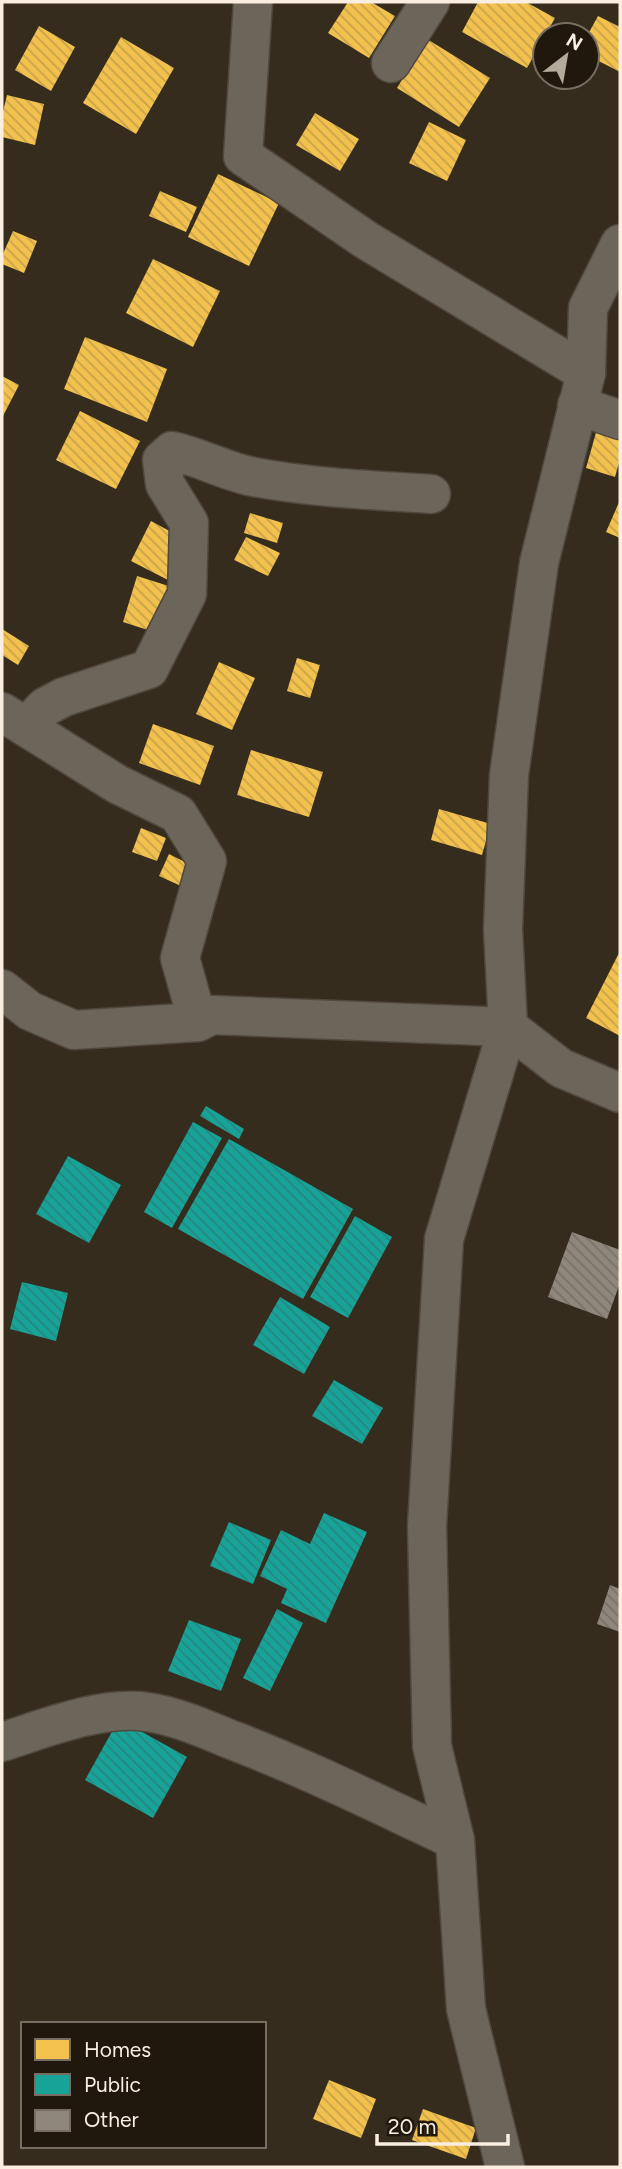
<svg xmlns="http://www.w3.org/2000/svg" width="622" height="2169" font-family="Figtree,sans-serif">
	<defs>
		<pattern id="homes-back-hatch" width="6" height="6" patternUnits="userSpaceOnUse" patternTransform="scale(1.75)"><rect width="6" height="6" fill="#f2c14e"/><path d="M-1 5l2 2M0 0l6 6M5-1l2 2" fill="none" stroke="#c8a24b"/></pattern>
		<pattern id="public-back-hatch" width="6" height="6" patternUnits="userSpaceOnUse" patternTransform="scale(1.75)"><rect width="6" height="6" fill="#17a398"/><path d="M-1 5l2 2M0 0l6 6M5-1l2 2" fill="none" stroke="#27877e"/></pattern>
		<pattern id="building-back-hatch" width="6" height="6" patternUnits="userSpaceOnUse" patternTransform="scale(1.75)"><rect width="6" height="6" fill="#8f877b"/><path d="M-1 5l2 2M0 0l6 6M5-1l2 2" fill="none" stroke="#777167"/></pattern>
	</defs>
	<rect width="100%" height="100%" fill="#352c1e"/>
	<g fill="url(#homes-back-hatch)">
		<polygon points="348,2 371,2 395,16 369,58 328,33"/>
		<polygon points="478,2 526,2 555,18 527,68 462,32"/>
		<polygon points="598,16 620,27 620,72 587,55 587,36"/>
		<polygon points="39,26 75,47 51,91 15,70"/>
		<polygon points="121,37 174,68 136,134 83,103"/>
		<polygon points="427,39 490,78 459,127 397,88"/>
		<polygon points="7,95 44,104 35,145 2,137 2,116"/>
		<polygon points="315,113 359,139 340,171 296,145"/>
		<polygon points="429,122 466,140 447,181 409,163"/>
		<polygon points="218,174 279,203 249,266 188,237"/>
		<polygon points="160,191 197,207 186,232 149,216"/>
		<polygon points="13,231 37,241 24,273 2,264 2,256"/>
		<polygon points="153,259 220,291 193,347 126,313"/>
		<polygon points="85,337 167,369 147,422 64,389"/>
		<polygon points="2,376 19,385 2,418"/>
		<polygon points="80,411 140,441 116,489 56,460"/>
		<polygon points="597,429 620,436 620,459 615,477 586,468"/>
		<polygon points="620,500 620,538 606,532"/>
		<polygon points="250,513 283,523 277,543 244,533"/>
		<polygon points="151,521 188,541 168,580 131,561"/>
		<polygon points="246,537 280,553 268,576 234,560"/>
		<polygon points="137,576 172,587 157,633 123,622"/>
		<polygon points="2,629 29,646 18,665 2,655"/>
		<polygon points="297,658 320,665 310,698 287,691"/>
		<polygon points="219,662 255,678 232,730 196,714"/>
		<polygon points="153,724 214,746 200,785 139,763"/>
		<polygon points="251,750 323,772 309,817 237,795"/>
		<polygon points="439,809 491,824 482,855 431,840"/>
		<polygon points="141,828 166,838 157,861 132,852"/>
		<polygon points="169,854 191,865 181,886 159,876"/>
		<polygon points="620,951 620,1036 586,1018"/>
		<polygon points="329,2080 376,2099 361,2138 313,2119"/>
		<polygon points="423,2109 476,2128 466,2159 412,2140"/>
	</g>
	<g fill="url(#public-back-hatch)">
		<polygon points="206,1106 244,1129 239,1139 200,1116"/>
		<polygon points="193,1122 222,1138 172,1228 144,1212"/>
		<polygon points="229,1139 353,1209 303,1299 178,1229"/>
		<polygon points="68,1156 121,1185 89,1243 36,1214"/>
		<polygon points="355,1216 392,1237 348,1318 310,1297"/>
		<polygon points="22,1282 68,1293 56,1341 10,1329"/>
		<polygon points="280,1297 330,1327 304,1374 253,1345"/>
		<polygon points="334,1380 383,1408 362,1444 312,1416"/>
		<polygon points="324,1513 367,1532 326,1623 281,1603 287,1589 260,1576 281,1530 310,1544"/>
		<polygon points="229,1522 271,1540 253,1584 210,1566"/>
		<polygon points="277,1609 303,1623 270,1691 243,1678"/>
		<polygon points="189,1620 241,1639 221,1691 168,1671"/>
		<polygon points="119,1719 187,1757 153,1818 85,1780"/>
	</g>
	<g fill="url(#building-back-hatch)">
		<polygon points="572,1232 620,1250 620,1283 607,1319 548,1297"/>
		<polygon points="610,1585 620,1589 620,1632 597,1624"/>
	</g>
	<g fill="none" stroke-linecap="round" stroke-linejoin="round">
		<g stroke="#50483d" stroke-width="41">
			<g id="street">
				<polyline points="253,2 243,156 366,240 586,373"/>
				<polyline points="391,63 430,2"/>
				<polyline points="577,405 620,420"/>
				<polyline points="2,712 117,784 178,814 207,861 180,958 198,1022"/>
				<path d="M26,727L45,707L64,697L149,669L187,594L189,523L165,484L162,460L172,451C201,457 226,472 254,477C312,488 373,490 431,494"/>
				<polyline points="2,989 30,1011 74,1030 198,1022 212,1015 508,1027 561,1068 620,1093"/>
				<path d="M2,1742C43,1729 103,1705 147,1712C176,1716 205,1729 232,1740C308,1769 382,1806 455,1840"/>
				<polyline points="505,2167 466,2009 455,1840 432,1746 427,1526 444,1239 508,1027 503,929 509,775 539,563 586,373 588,308 620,244"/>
			</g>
		</g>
		<use href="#street" stroke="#6c655a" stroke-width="38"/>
	</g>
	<rect width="622" height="2169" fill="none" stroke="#f9eedf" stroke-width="7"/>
	<rect x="21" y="2022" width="245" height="126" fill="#20180d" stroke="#776e61" stroke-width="2"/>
	<rect x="35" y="2039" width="35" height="21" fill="#f2c14e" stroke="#776e61" stroke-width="2"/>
	<text x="84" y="2057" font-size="21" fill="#f9eedf">Homes</text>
	<rect x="35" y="2074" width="35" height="21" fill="#17a398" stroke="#776e61" stroke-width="2"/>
	<text x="84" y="2092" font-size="21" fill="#f9eedf">Public</text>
	<rect x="35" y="2110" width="35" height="21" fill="#8f877b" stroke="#776e61" stroke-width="2"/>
	<text x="84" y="2127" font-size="21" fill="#f9eedf">Other</text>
	<g transform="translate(566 56) rotate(31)"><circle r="33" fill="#20180d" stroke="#776e61" stroke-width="2"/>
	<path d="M0-5L12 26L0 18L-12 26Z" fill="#b4aa9b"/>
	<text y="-10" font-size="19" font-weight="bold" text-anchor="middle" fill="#f9eedf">N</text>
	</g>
	<path d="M377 2134v10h131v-10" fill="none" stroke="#f9eedf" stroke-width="3.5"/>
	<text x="388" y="2134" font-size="21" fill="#f9eedf" stroke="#20180d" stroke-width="5" paint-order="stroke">20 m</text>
</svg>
